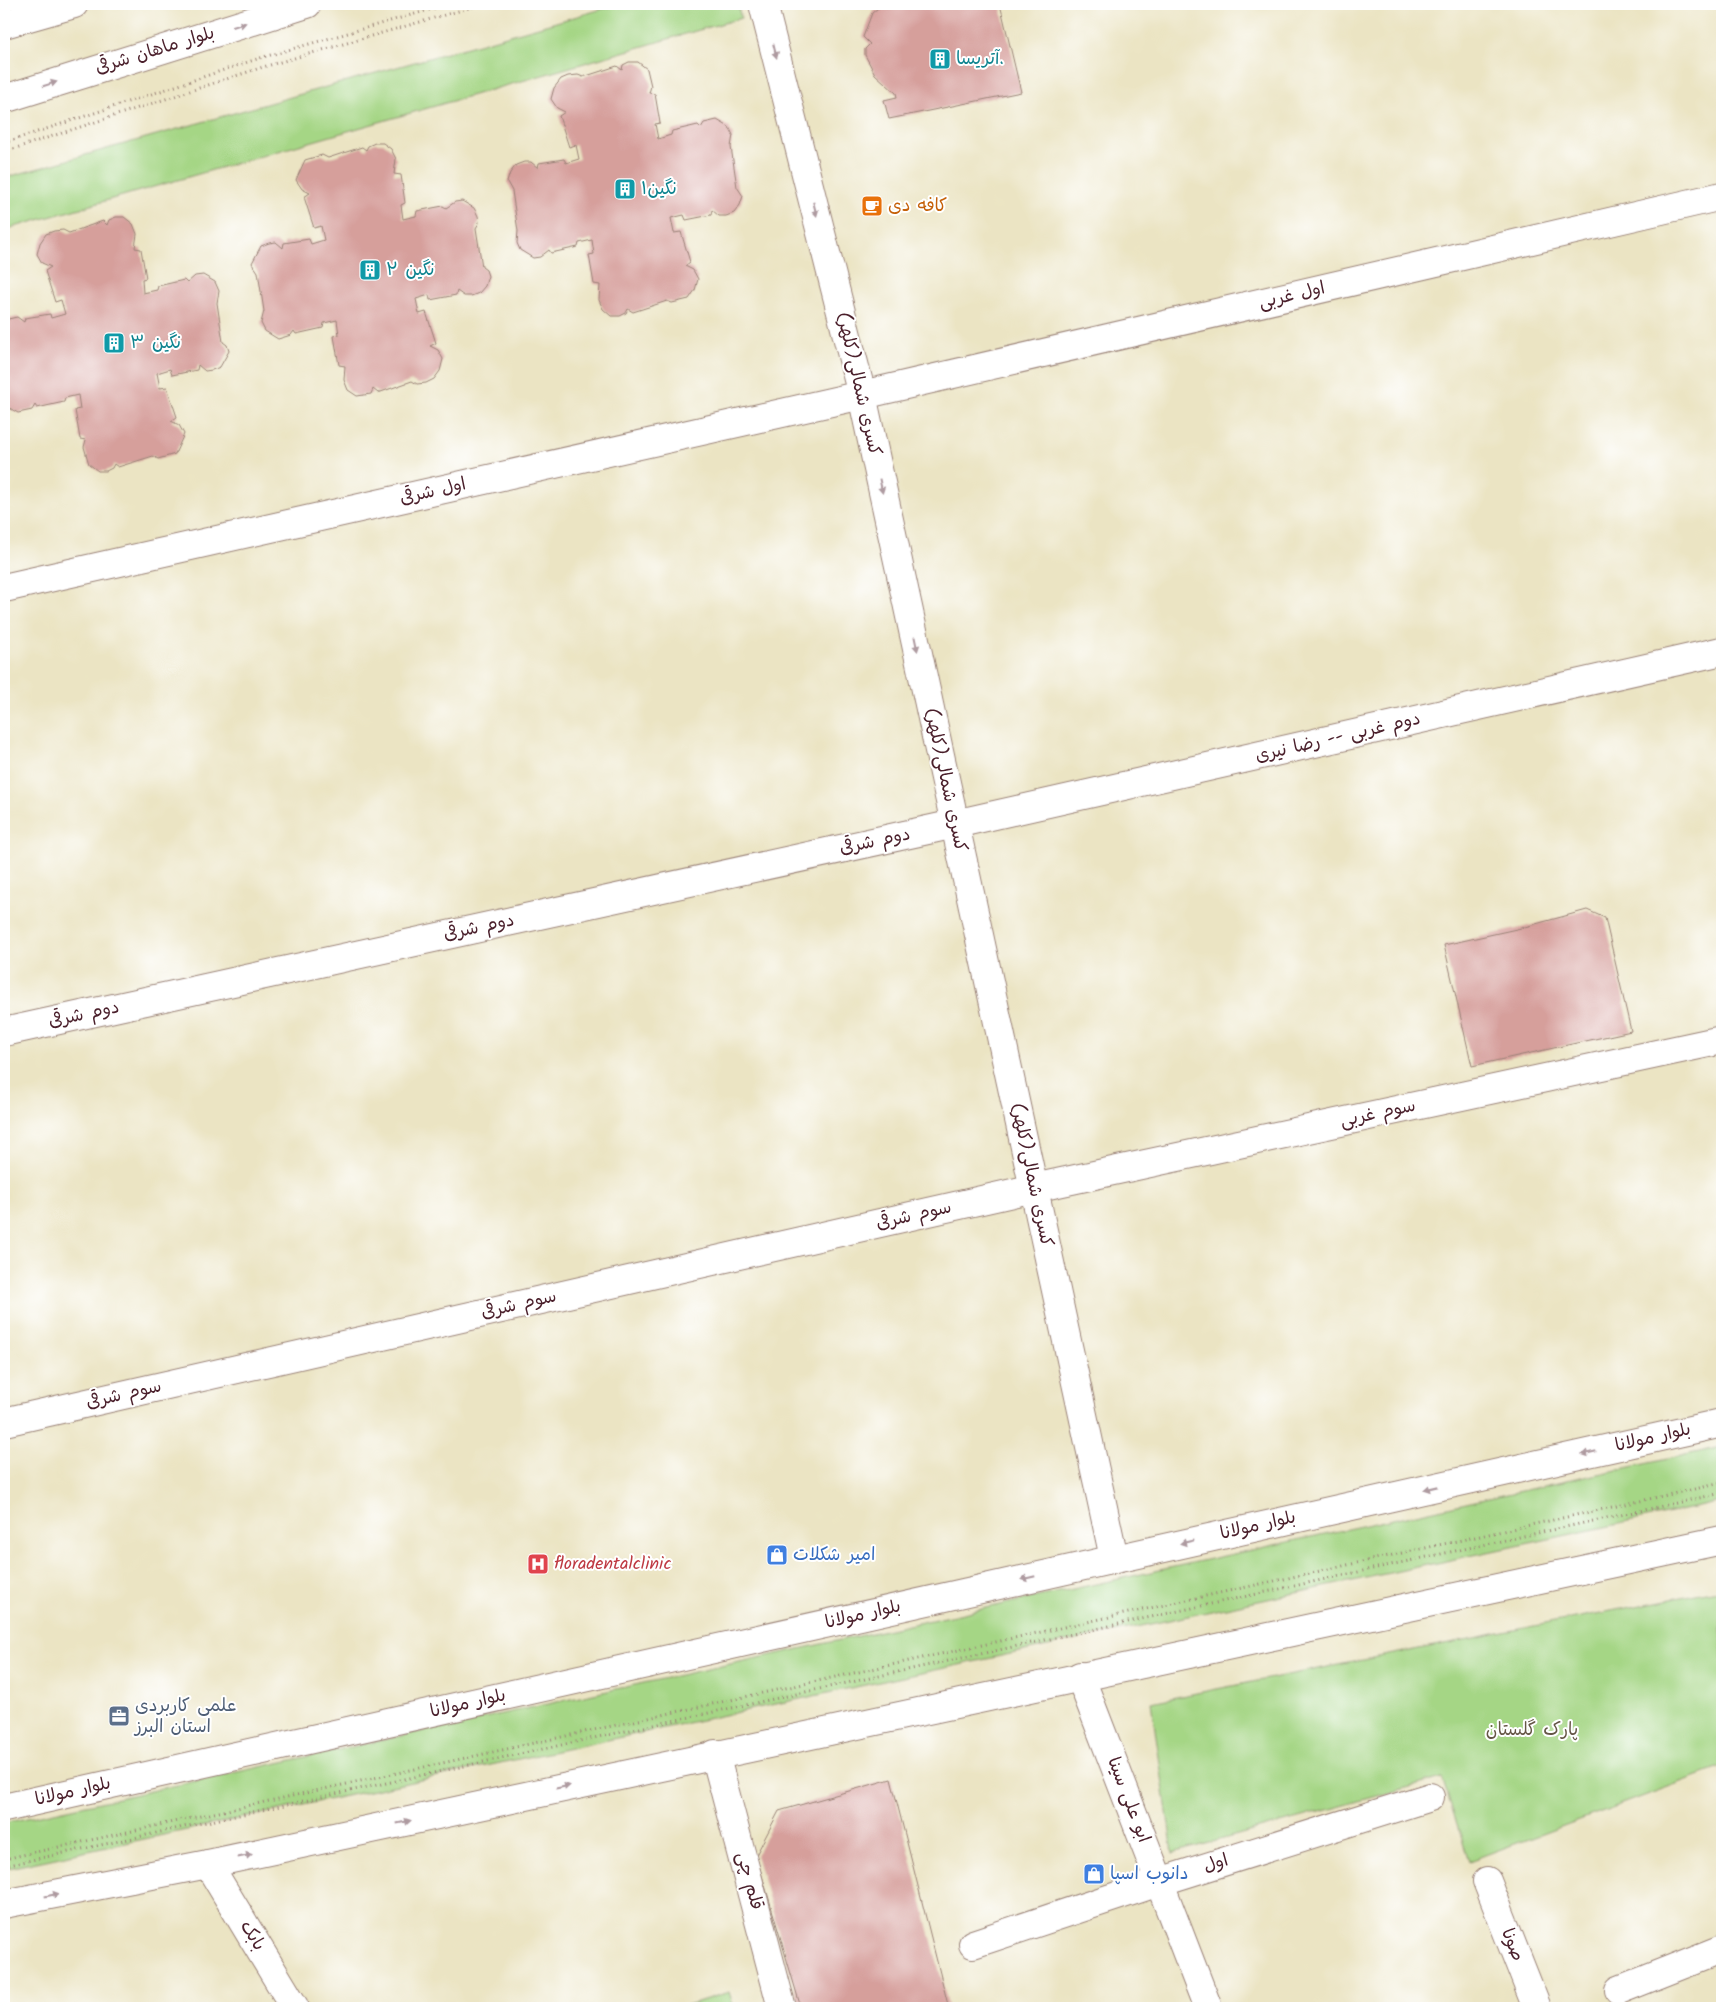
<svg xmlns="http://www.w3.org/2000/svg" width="1726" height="2012" font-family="Kalam,'Playpen Sans Arabic',sans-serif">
	<rect width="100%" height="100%" fill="#fff"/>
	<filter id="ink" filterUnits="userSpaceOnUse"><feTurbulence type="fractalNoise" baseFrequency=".02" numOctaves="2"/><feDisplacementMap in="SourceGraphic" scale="10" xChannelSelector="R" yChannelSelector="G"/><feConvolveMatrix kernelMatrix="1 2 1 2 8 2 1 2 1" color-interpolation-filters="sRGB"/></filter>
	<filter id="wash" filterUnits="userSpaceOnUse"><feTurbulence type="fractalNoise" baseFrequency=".0096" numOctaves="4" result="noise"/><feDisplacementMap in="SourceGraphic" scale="20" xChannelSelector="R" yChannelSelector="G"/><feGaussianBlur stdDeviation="1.12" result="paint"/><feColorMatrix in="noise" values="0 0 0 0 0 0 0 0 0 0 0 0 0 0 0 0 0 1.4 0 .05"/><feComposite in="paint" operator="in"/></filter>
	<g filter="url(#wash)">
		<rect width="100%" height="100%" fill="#ebe4c3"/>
		<g fill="#a5d685" stroke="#787a58">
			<polygon points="620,4 737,4 741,18 4,230 4,178"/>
			<polygon points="1722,1447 1722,1502 4,1869 4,1823"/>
			<polygon points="1722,1589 1722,1767 1469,1861 1442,1778 1173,1853 1151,1702"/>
			<polygon points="729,1992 734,2008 678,2008"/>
		</g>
		<g id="blocks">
			<g fill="#d69f9b">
				<polygon points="883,4 1000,4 1021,92 889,119 884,100 897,97 896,93 875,74 865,55 865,49 870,44 863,37 872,13"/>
				<polygon points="629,62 638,62 647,69 651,86 649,93 655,94 660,123 655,124 658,139 671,135 672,131 698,125 701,128 704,123 717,120 729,127 733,135 731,147 737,187 743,196 740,205 734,213 726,216 719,216 712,210 711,215 686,220 684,215 671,218 674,233 681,232 690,262 685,266 693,270 698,279 695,290 689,299 672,303 667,301 633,312 628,309 626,313 620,316 611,316 603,309 599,300 600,285 594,284 589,255 594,254 592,240 579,243 578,247 551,253 549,250 540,257 533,258 520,250 517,243 518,231 512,191 507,182 510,173 516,165 524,162 531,162 538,168 539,163 564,159 566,163 579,159 576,145 569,147 559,116 565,112 557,108 551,99 554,88 561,79 568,76 578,75 583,77 617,66 622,70 623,65"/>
				<polygon points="375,143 383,143 391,149 396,159 394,174 401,175 405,203 401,205 403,219 416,216 417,211 443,206 446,208 455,202 462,201 474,208 478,216 479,223 476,228 482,267 486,270 488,276 485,286 479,293 471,296 464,296 457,291 456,295 430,300 429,295 416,299 419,314 426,312 436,343 430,346 438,350 443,359 440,371 434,379 426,383 417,384 412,381 378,393 373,389 371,394 357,396 348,390 344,380 345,366 339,365 334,336 339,335 337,320 324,323 323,328 296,334 294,331 291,335 278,339 265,331 261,323 264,311 258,272 252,263 261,246 269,243 276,242 283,248 284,243 309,239 311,244 324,240 321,226 314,228 304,197 310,193 302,189 296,180 305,160 322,155 328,158 362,147 366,150 368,146"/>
				<polygon points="116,217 124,217 133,224 137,234 135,248 141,249 146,278 142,279 143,293 157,290 158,286 184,280 187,283 195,276 203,275 215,282 219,291 217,303 223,342 227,345 229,351 220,367 212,370 205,371 198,365 197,370 172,375 170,369 157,373 160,388 167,387 177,417 171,421 179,425 184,434 175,454 158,459 153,456 118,467 114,464 112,468 106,471 98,471 89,464 84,447 86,440 80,439 75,410 80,409 78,395 65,398 64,402 37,408 35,405 32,410 18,413 6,406 4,400 4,320 17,317 24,322 25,318 50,314 51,318 65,314 61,300 55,302 45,271 51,267 42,263 37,254 40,243 46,234 54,231 63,230 69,233 103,221 107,225 109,220"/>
				<polygon points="1587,910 1605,918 1631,1031 1472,1066 1444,945 1521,928"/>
				<polygon points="891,1779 948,2005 935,2008 801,2008 756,1855 779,1811"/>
			</g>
		</g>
	</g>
	<g filter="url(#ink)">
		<use href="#blocks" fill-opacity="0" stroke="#9a8277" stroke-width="1"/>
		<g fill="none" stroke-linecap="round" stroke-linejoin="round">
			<g stroke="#9a8277" stroke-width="30">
				<g id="minor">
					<polyline points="763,4 862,395 1114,1558"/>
					<polyline points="4,588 862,395 1722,196"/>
					<polyline points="4,1032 955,824 1722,651"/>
					<polyline points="4,1422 1034,1188 1722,1040"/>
					<polyline points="1080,1676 1208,2008"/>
					<polyline points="715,1754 782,2008"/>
					<polyline points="208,1864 295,2008"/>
					<polyline points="1487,1881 1537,2008"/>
					<polyline points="973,1944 1159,1882 1430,1797"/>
					<polyline points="1619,1990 1722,1949"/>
				</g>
			</g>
			<g stroke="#9a8277" stroke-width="30">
				<g id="major">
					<polyline points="4,24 74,4"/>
					<polyline points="4,99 307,4"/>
					<polyline points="4,1808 1722,1423"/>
					<polyline points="4,1904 208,1864 1722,1540"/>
				</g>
			</g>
			<g stroke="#9a8277" stroke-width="3" stroke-dasharray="1 4" stroke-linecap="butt">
				<polyline points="4,143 260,58 450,4"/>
				<polyline points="4,152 263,67 483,4"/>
				<polyline points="4,1859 1722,1483"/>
				<polyline points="4,1866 1722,1493"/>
			</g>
			<use href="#minor" stroke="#fff" stroke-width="28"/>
			<use href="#major" stroke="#fff" stroke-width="28"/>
		</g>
		<defs><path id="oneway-solid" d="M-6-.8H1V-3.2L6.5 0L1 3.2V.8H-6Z" transform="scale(1.25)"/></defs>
		<g fill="#ae9aa0">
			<use href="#oneway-solid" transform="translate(239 25) rotate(-17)"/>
			<use href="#oneway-solid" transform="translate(775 51) rotate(76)"/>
			<use href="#oneway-solid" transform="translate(50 84) rotate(-17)"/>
			<use href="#oneway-solid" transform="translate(815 209) rotate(76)"/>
			<use href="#oneway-solid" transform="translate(881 486) rotate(78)"/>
			<use href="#oneway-solid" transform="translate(916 644) rotate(78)"/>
			<use href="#oneway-solid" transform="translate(1589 1453) rotate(167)"/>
			<use href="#oneway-solid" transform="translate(1431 1488) rotate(167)"/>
			<use href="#oneway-solid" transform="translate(1187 1542) rotate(167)"/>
			<use href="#oneway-solid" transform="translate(1028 1578) rotate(167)"/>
			<use href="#oneway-solid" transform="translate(563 1787) rotate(-12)"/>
			<use href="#oneway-solid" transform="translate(404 1822) rotate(-12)"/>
			<use href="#oneway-solid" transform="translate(245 1856) rotate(-12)"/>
			<use href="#oneway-solid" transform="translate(52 1895) rotate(-11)"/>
		</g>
	</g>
	<defs>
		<g id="building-square" transform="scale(1.125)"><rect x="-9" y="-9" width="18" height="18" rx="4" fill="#0f9aa8" stroke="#fff"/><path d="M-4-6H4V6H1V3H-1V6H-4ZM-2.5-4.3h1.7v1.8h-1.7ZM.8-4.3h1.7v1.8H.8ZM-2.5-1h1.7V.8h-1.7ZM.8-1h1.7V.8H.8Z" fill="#fff"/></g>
		<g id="cafe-square" transform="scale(1.125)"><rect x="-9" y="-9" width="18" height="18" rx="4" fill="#e8710a" stroke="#fff"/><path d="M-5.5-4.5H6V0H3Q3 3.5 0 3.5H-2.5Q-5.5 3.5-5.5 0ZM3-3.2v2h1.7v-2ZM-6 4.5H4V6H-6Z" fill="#fff"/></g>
		<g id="shop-square" transform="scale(1.125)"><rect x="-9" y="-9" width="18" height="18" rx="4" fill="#3f7fe0" stroke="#fff"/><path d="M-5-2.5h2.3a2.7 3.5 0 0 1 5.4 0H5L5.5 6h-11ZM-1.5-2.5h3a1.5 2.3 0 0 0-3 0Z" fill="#fff"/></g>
		<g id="hospital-square" transform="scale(1.125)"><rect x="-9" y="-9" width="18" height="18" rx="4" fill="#e0444e" stroke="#fff"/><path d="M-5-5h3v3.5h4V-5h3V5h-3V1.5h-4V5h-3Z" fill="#fff"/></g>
		<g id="office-square" transform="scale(1.125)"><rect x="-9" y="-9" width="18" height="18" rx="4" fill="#5c6f8a" stroke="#fff"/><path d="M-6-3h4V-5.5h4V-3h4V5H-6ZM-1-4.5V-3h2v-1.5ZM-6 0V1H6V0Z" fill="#fff"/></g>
	</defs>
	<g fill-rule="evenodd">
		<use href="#building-square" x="940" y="59"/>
		<use href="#building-square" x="625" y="189"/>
		<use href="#cafe-square" x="872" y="206"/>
		<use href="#building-square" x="370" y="270"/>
		<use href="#building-square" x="114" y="343"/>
		<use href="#shop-square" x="777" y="1555"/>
		<use href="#hospital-square" x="538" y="1564"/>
		<use href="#office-square" x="119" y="1716"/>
		<use href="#shop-square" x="1094" y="1874"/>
	</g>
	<g text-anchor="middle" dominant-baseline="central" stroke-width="4" stroke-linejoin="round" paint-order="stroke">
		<g font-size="18" fill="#4a1f2b" stroke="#fff">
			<text transform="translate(155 51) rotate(-17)">بلوار ماهان شرقی</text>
			<text transform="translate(1292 296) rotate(-13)">اول غربی</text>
			<text transform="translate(858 384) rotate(77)">کسری شمالی(کلهر)</text>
			<text transform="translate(433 492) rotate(-13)">اول شرقی</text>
			<text transform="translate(1338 738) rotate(-13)">دوم غربی -- رضا نیری</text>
			<text transform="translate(945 780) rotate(78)">کسری شمالی(کلهر)</text>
			<text transform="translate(875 842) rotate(-12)">دوم شرقی</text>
			<text transform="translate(479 928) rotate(-12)">دوم شرقی</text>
			<text transform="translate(84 1015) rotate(-12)">دوم شرقی</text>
			<text transform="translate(1378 1114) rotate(-12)">سوم غربی</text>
			<text transform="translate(1031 1175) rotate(78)">کسری شمالی(کلهر)</text>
			<text transform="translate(914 1216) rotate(-13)">سوم شرقی</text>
			<text transform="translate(519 1305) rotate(-13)">سوم شرقی</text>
			<text transform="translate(124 1395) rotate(-13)">سوم شرقی</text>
			<text transform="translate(1653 1438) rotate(-13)">بلوار مولانا</text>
			<text transform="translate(1258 1526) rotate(-13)">بلوار مولانا</text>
			<text transform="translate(863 1615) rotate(-13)">بلوار مولانا</text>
			<text transform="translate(468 1704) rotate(-13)">بلوار مولانا</text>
			<text transform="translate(73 1792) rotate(-13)">بلوار مولانا</text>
			<text transform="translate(1128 1800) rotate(69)">ابو علی سینا</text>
			<text transform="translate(1216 1864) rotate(-17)">اول</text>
			<text transform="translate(749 1881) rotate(75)">قلم چی</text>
			<text transform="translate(252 1936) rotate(59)">بابک</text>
			<text transform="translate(1512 1945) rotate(68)">صونا</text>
		</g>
		<g font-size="18" fill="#0d838f" stroke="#fff" text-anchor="start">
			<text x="956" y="59">آتریسا.</text>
			<text x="641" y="189">نگین۱</text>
			<text x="386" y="270">نگین ۲</text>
			<text x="130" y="343">نگین ۳</text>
		</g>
		<g font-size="18" fill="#c56008" stroke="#fff" text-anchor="start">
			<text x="888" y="206">کافه دی</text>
		</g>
		<g font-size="18" fill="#366cbe" stroke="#fff" text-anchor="start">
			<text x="793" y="1555">امیر شکلات</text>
			<text x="1110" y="1874">دانوب اسپا</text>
		</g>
		<g font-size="18" fill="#be3a42" stroke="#fff" text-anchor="start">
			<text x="554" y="1564">floradentalclinic</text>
		</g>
		<g font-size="18" fill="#4e5e75" stroke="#fff" text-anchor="start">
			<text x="135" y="1706">علمی کاربردی<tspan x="135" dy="21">استان البرز</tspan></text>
		</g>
		<g font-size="18" fill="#655646" stroke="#fff">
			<text x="1532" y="1730">پارک گلستان</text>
		</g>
	</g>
	<rect width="1726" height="2012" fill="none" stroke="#fff" stroke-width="20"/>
</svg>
